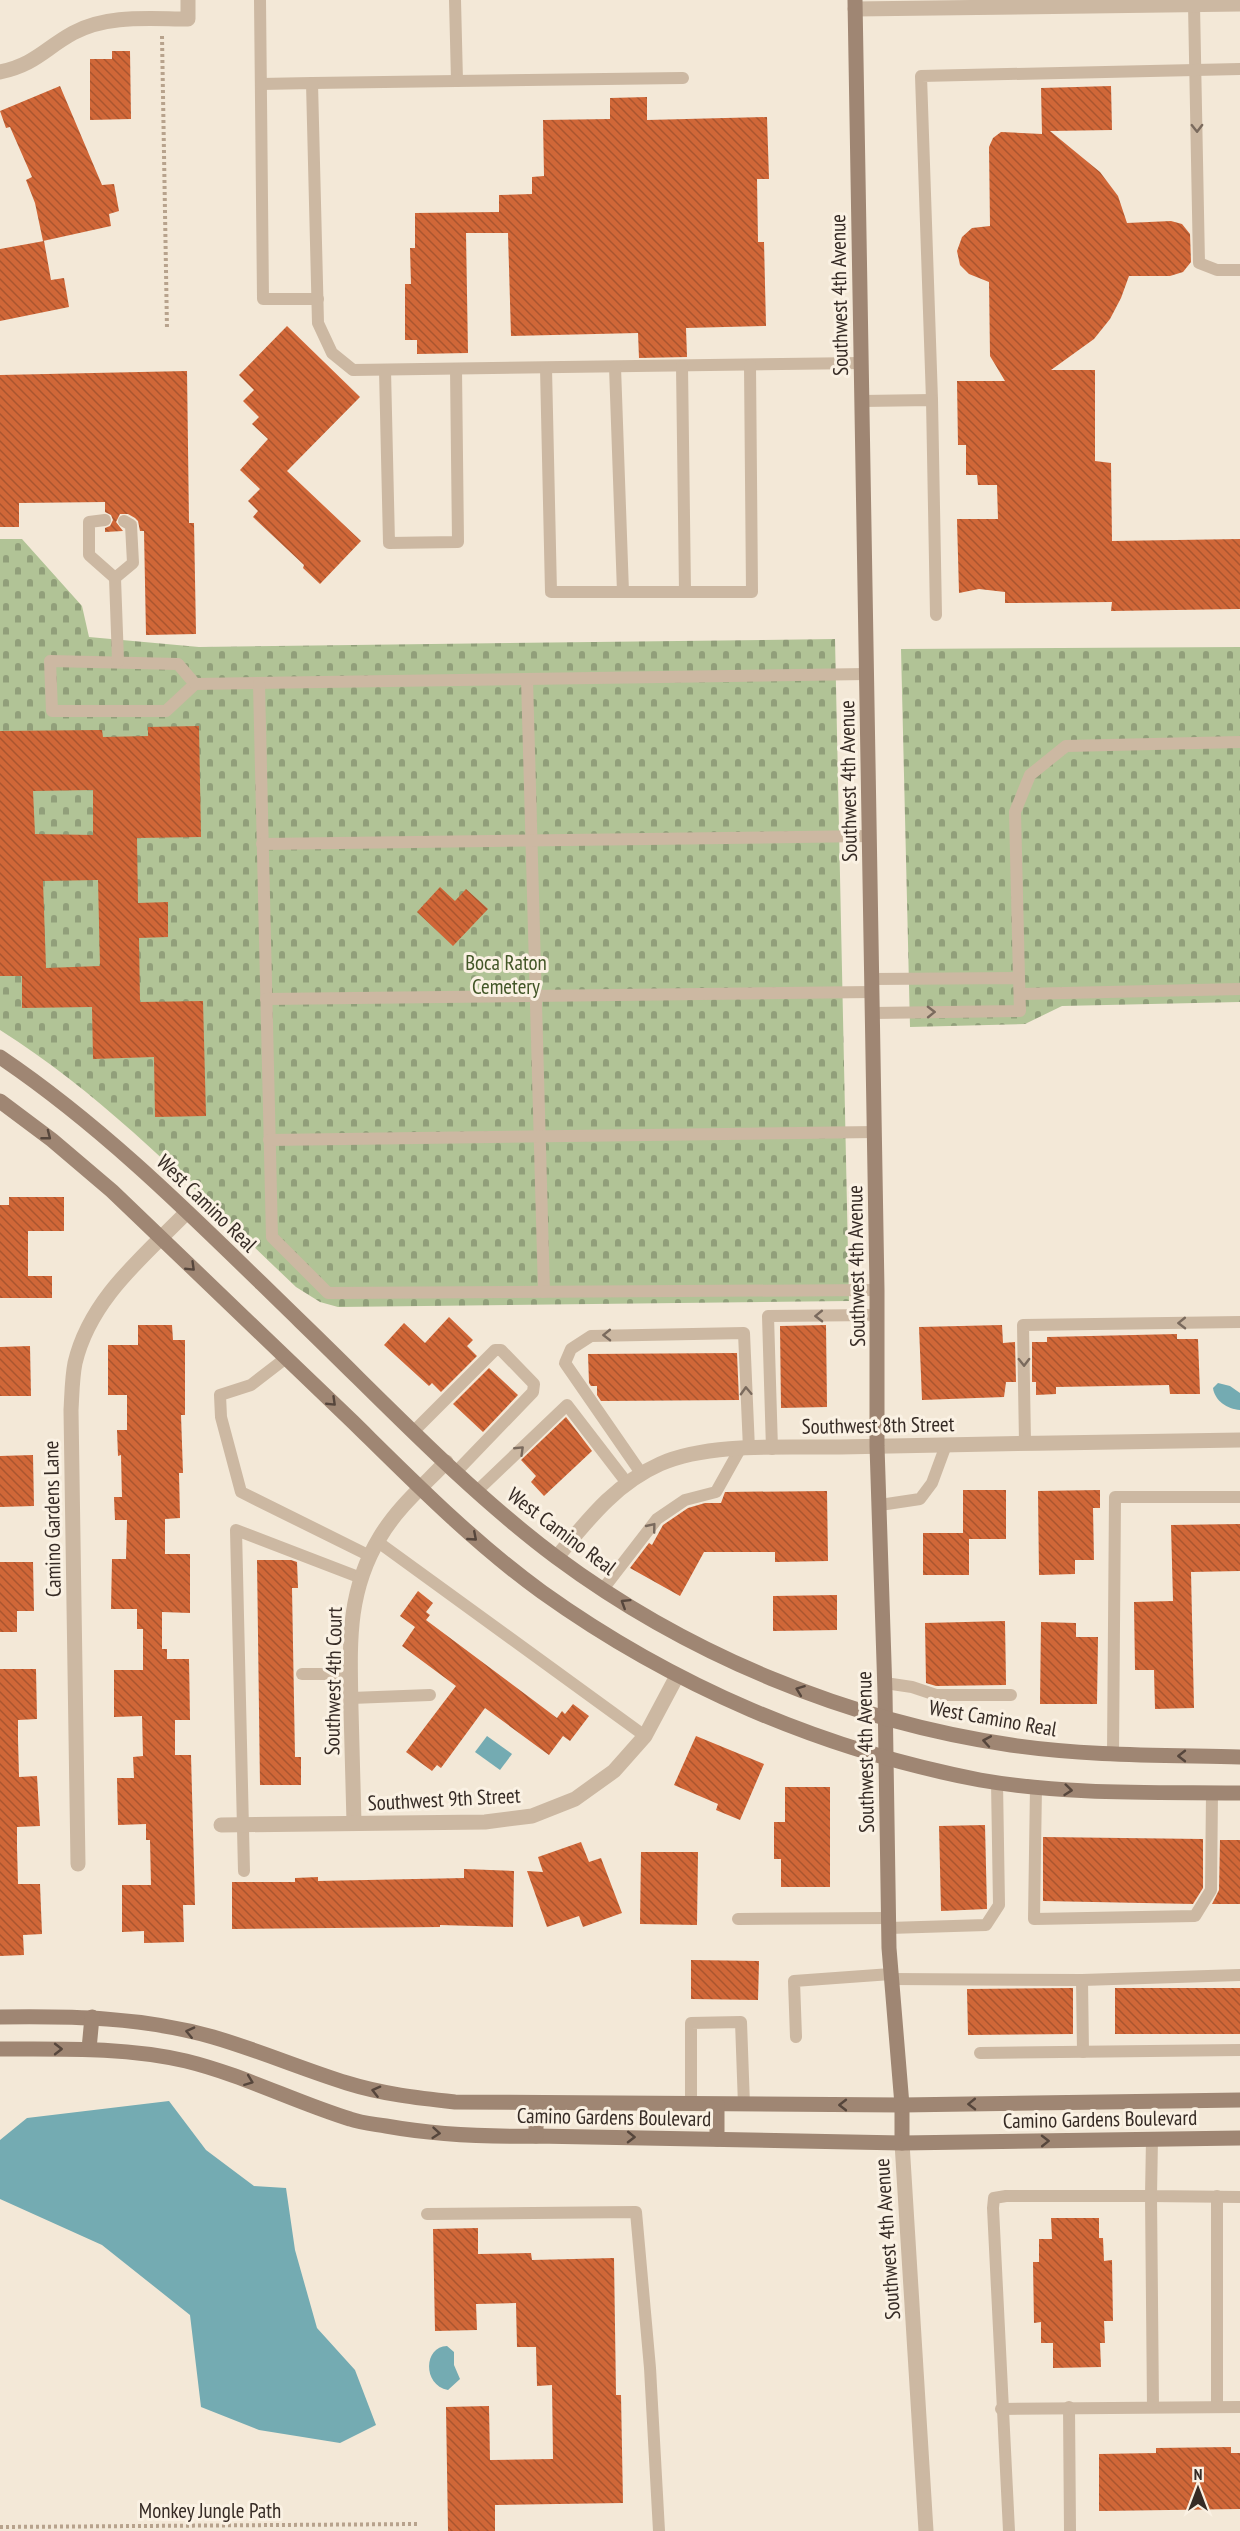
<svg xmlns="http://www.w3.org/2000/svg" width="1240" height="2531" font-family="'PT Sans Narrow',sans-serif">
	<defs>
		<pattern id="cemetery-stones" width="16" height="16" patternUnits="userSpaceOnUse" patternTransform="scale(1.5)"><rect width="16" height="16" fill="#b1c396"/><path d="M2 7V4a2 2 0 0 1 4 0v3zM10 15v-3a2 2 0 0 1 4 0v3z" fill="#919f7a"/></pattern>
		<pattern id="building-back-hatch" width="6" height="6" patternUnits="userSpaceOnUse" patternTransform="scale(1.5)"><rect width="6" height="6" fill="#d06738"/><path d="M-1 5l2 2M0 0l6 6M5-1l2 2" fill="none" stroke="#aa552f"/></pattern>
	</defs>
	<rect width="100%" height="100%" fill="#f3e8d7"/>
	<g fill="url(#cemetery-stones)">
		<path d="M0,539H22L82,606L89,637L199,647L835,639L849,1301L338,1307L320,1302L296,1287C202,1198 111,1100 0,1030Z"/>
		<polygon points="1240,647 1240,1002 1062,1006 1025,1024 910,1027 901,649"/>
	</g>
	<g fill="#74abb2">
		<path d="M1218,1383L1230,1386L1240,1393V1410C1227,1409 1215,1401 1213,1388Z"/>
		<polygon points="487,1736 512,1754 500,1770 475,1752"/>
		<polygon points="169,2101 206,2150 254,2186 286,2188 295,2250 317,2328 355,2370 376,2425 340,2443 259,2430 201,2407 190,2315 102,2245 0,2199 0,2140 27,2118"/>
		<path d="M447,2346L454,2352V2365L460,2379L448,2390C422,2385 424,2346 447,2346Z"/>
	</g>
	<g fill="url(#building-back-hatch)" fill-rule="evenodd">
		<polygon points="112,51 130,51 131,119 90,120 90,59 112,59"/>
		<polygon points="60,86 102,185 114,184 119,211 109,214 111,226 43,241 35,203 26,180 32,177 10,127 6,128 0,111"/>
		<polygon points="1111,86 1112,130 1050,131 1100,172 1118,196 1127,223 1171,221 1182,224 1190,234 1191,262 1183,272 1170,276 1129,276 1121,298 1110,319 1094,339 1051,370 1095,370 1095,461 1111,463 1112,541 1240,539 1240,609 1111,611 1112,602 1005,603 1005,592 979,589 959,593 957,519 998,519 997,485 978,485 977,475 966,475 966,445 958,445 957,381 1005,381 990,356 989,282 969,274 960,265 957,251 962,237 972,228 990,226 989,147 993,138 1001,132 1042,134 1041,88"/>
		<polygon points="647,97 647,120 767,117 769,179 757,179 758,242 764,242 766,326 686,328 687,357 639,358 638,333 511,336 508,233 466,233 468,353 417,354 417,340 405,340 405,284 411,284 410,248 415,248 415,213 499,212 499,195 532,194 532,177 544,176 543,120 610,119 610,98"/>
		<polygon points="44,241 51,280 64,278 69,307 0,321 0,249"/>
		<polygon points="287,326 360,397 287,471 361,541 320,584 303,568 304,565 253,517 258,511 248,501 260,489 240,470 268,439 252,424 259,417 243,401 254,390 239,375"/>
		<polygon points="187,371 189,523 194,523 196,634 146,635 144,531 140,531 138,521 135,518 128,514 120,514 116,522 123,531 105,532 105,528 110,526 113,520 111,515 105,512 105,502 19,503 19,527 0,527 0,375"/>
		<path d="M199,726L201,837L137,838L138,903L168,902V937L139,938L140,1002L203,1001L206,1116L155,1117L154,1057L93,1059L92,1007L22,1008V976H0V731L102,730L103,737L148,736V727ZM93,790V835L35,834L33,791ZM98,880L100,966L46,968L43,881Z"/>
		<polygon points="440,887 455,901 466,889 488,909 453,946 417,912"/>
		<polygon points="9,1197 64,1197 64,1231 28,1231 28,1276 52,1276 52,1298 0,1298 0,1205 9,1205"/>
		<polygon points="449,1317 473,1340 467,1346 477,1356 441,1392 432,1383 429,1386 384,1345 404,1323 425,1343"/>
		<polygon points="138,1325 172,1325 173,1340 185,1340 185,1415 181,1415 183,1473 179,1473 180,1518 165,1519 165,1554 190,1554 190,1613 162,1612 162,1649 167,1649 167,1659 189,1659 190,1720 175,1720 175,1755 191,1755 195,1905 183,1905 184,1942 144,1943 144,1931 122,1932 122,1885 151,1885 150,1840 146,1840 146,1824 118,1825 117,1778 134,1778 133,1757 143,1756 142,1716 114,1717 114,1670 143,1670 143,1629 137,1629 137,1609 111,1609 112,1559 126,1559 127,1520 115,1520 114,1497 122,1497 121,1455 118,1456 117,1430 127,1430 127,1395 108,1395 108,1345 138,1345"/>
		<polygon points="826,1325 827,1407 781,1408 780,1326"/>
		<polygon points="1002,1325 1003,1343 1015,1342 1016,1382 1006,1382 1004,1397 922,1400 919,1327"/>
		<polygon points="1177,1334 1177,1339 1198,1339 1200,1394 1170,1394 1169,1385 1056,1387 1056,1394 1036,1395 1036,1382 1032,1382 1032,1342 1047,1342 1047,1337"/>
		<polygon points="30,1346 31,1396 0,1396 0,1347"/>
		<polygon points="737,1353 739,1400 601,1401 597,1395 597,1386 591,1386 589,1383 588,1354"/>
		<polygon points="489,1368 518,1395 483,1432 453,1404"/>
		<polygon points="566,1417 592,1451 544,1496 531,1482 536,1476 521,1460"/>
		<polygon points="33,1455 34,1506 0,1507 0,1456"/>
		<polygon points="963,1490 1006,1490 1006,1539 969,1539 969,1575 923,1575 923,1533 963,1533"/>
		<polygon points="1100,1490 1100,1508 1093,1508 1094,1560 1075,1560 1075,1574 1039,1575 1038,1491"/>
		<polygon points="827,1491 828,1561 775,1562 775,1552 704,1552 680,1596 630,1568 649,1543 652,1545 663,1525 688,1508 705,1503 721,1503 725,1492"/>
		<polygon points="1240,1524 1240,1571 1191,1572 1194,1708 1155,1709 1154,1670 1135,1670 1134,1602 1173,1601 1171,1525"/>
		<polygon points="257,1560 291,1560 297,1562 298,1588 292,1588 295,1757 301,1757 301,1785 260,1785"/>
		<polygon points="0,1562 33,1562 34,1611 17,1611 17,1632 0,1632"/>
		<polygon points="418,1591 433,1603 426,1612 430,1615 426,1620 557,1718 562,1711 565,1714 573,1704 589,1716 570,1741 563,1736 549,1755 485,1708 441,1768 437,1765 432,1771 406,1752 456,1686 402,1646 415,1627 400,1616"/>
		<polygon points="837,1595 837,1630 773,1631 773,1596"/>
		<polygon points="1005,1621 1006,1685 936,1686 926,1683 925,1623"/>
		<polygon points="1041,1622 1076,1623 1076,1637 1098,1637 1097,1704 1040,1704"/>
		<polygon points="0,1669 36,1669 37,1719 18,1720 18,1739 19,1777 37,1776 40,1826 17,1827 17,1847 18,1884 40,1884 42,1934 23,1935 24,1955 0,1956"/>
		<polygon points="696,1736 764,1764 740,1820 716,1810 718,1804 674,1785"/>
		<polygon points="785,1787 830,1787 830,1887 781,1887 781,1859 774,1859 774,1822 785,1822"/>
		<polygon points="985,1825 987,1909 941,1911 939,1826"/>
		<polygon points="1043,1837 1203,1839 1203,1888 1193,1904 1043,1901"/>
		<polygon points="1220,1840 1240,1840 1240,1904 1212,1904 1219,1890"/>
		<polygon points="581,1842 589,1862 601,1858 622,1913 583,1927 579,1916 547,1927 527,1871 543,1872 538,1857"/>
		<polygon points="641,1852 698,1852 697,1925 640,1924"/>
		<polygon points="464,1869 514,1871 513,1927 440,1925 440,1927 232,1929 232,1882 295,1882 295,1878 318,1877 318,1881 464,1878"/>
		<polygon points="691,1960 759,1961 758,2000 691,1999"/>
		<polygon points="1073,1988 1073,2034 968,2035 967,1989"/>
		<rect x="1115" y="1988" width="125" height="46"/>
		<polygon points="1051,2218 1099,2218 1099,2238 1103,2238 1104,2261 1112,2260 1113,2321 1104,2321 1105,2343 1100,2343 1101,2367 1053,2368 1053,2343 1041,2343 1041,2322 1034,2323 1033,2262 1039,2262 1039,2239 1052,2239"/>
		<polygon points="478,2228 478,2254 531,2253 532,2260 614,2258 616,2395 621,2395 623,2503 495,2505 495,2531 448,2531 446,2407 489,2406 490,2460 553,2459 552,2385 537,2386 536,2347 517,2347 516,2303 476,2304 477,2330 435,2331 433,2229"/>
		<polygon points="1231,2447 1231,2453 1240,2453 1240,2509 1099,2511 1099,2454 1156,2453 1156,2448"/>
	</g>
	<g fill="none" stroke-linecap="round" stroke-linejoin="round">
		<g stroke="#b7a28c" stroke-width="4" stroke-dasharray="3 3" stroke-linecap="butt">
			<polyline points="162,36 167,329"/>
			<polyline points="0,2527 419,2524"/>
		</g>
		<g stroke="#ccb8a2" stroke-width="12">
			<polyline points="260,0 263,299 318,299"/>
			<polyline points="455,0 457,81"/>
			<polyline points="1194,5 1199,263 1217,270 1240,270"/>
			<polyline points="312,83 683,78"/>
			<polyline points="261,84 312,83 318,323 332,353 353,370 861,363"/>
			<polyline points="682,366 685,592"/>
			<polyline points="615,367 623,592"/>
			<polyline points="546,368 551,592 752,592 750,365"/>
			<polyline points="385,370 389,543 458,542 456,369"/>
			<polyline points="932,400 921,76 1240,69"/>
			<polyline points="862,401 932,400 936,615"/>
			<polyline points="105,520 89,522 89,555 115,578"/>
			<polygon points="50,661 178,664 195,684 166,711 52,711"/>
			<polyline points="118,661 115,578 133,563 131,525 124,521"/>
			<polyline points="527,679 544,1292"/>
			<polyline points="195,684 867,674"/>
			<polyline points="259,684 272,1237 328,1293 877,1290"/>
			<polyline points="262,844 869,836"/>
			<polyline points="1019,978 1015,812 1030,775 1066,746 1240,742"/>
			<polyline points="872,979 1019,978 1020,1011 873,1013"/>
			<polyline points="1020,994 1240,989"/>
			<polyline points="266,999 872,992"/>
			<polyline points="269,1140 875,1132"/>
			<polyline points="286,1358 251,1385 220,1395 221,1417 241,1492 370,1556"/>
			<polyline points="414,1431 495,1350 501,1350 534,1384 533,1392 457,1471"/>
			<polyline points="1025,1443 1023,1325 1240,1322"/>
			<polyline points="772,1449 768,1316 877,1315"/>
			<polyline points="641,1473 565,1363 571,1349 591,1336 744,1333 749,1449"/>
			<polyline points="477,1491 567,1405 627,1483"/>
			<polyline points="880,1505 920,1499 932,1483 946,1445"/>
			<polyline points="378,1542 645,1736"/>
			<polyline points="603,1589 657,1519 685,1500 716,1492 740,1449"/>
			<polyline points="302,1674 351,1674"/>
			<polyline points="885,1683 912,1687 936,1695 1011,1695"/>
			<polyline points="351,1698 430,1695"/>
			<polyline points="1113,1754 1115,1497 1240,1497"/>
			<polyline points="1036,1786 1034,1919 1195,1916 1211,1890 1212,1793"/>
			<polyline points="244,1871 236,1530 361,1578"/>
			<polyline points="738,1919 889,1918"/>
			<polyline points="889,1928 986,1925 999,1905 997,1782"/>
			<polyline points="892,1979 1082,1980 1240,1975"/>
			<polyline points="1082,1980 1083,2052"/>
			<polyline points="796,2037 794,1981 891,1974"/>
			<polyline points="980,2053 1240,2050"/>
			<polyline points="691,2105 691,2023 741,2022 744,2105"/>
			<polyline points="1152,2139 1151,2196 1240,2197"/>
			<polyline points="1217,2196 1217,2407"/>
			<polyline points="427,2214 636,2212 650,2368 659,2531"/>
			<polyline points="1069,2407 1070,2531"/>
			<polyline points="1001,2409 1240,2407"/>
			<polyline points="1009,2531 993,2208 994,2198 1006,2196 1151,2196 1153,2407"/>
		</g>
		<g stroke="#ccb8a2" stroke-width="15">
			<polyline points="855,9 1240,4"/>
			<path d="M0,72C36,64 44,49 73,33C107,14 151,19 188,19V0"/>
			<path d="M557,1557C587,1521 615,1484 660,1464C710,1442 786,1448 840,1447C973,1444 1107,1442 1240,1440"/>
			<path d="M354,1823C353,1785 352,1747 351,1709C350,1646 346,1593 380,1537C397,1508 424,1485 446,1462"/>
			<polyline points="221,1825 485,1822 532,1816 575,1799 614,1771 645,1736 677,1676"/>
			<path d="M78,1864L71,1410C72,1394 72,1378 75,1363C90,1299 143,1257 187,1212"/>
			<polyline points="902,2143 926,2531"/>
		</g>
		<g stroke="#9f8673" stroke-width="15">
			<polyline points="855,0 877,1290 877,1446 885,1693 889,1948 902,2105 902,2143"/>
			<path d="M0,1057C111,1132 204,1228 300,1321C383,1401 464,1488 556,1557C688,1655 848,1721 1011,1745C1087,1756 1163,1755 1240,1757"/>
			<path d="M0,1101L52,1140L112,1191C192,1267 272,1345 353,1422C413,1481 473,1542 542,1592C672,1685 822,1750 980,1780C1066,1795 1153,1792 1240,1793"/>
			<path d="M0,2017C72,2016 143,2017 213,2037C258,2050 302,2069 347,2083C382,2094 418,2098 455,2102L902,2105L1240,2100"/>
			<path d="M0,2049C62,2049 126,2047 186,2061C243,2075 295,2102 350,2119C361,2123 374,2124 386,2126C436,2135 485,2137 536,2136L902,2143L1240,2138"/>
			<polyline points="89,2049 92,2017"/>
			<polyline points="536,2136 536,2104"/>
			<polyline points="717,2139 717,2105"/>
		</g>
	</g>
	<defs><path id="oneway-chevron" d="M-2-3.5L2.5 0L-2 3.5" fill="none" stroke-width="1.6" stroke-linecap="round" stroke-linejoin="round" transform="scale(1.5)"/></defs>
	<g stroke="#7a6a5d">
		<use href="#oneway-chevron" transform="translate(1197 128) rotate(89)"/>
		<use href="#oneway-chevron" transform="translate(931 1012) rotate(-1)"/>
		<use href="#oneway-chevron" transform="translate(819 1316) rotate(179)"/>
		<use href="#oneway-chevron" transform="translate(1182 1323) rotate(179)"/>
		<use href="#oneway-chevron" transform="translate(607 1335) rotate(179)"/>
		<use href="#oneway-chevron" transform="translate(1024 1362) rotate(89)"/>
		<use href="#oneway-chevron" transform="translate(746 1391) rotate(-92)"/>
		<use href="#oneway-chevron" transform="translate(520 1450) rotate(-44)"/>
		<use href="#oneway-chevron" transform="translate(652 1527) rotate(-51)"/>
	</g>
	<g stroke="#56463c">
		<use href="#oneway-chevron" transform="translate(47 1136) rotate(38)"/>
		<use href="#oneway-chevron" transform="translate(191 1267) rotate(44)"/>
		<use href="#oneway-chevron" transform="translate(332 1402) rotate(44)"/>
		<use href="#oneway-chevron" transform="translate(473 1537) rotate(41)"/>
		<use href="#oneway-chevron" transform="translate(625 1603) rotate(-148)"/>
		<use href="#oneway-chevron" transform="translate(800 1690) rotate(-159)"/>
		<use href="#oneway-chevron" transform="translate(987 1741) rotate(-170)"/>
		<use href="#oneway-chevron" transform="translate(1182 1756) rotate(-180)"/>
		<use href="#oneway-chevron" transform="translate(1068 1790) rotate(6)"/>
		<use href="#oneway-chevron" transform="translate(190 2032) rotate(-167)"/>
		<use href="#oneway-chevron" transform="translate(58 2049)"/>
		<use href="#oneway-chevron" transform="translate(249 2081) rotate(21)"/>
		<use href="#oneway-chevron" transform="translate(376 2091) rotate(-166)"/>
		<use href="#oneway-chevron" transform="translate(972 2104) rotate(179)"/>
		<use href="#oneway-chevron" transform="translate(843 2105) rotate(-180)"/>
		<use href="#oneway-chevron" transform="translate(436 2133) rotate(5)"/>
		<use href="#oneway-chevron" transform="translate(631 2137) rotate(1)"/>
		<use href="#oneway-chevron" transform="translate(1045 2141) rotate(-1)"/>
	</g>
	<g text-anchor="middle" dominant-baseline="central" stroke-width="6" stroke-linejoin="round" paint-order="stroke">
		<g font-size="21" fill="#362b25" stroke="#faf1e3">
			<text transform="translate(839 295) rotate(-91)">Southwest 4th Avenue</text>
			<text transform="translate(848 781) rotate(-91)">Southwest 4th Avenue</text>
			<text transform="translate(207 1203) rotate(44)">West Camino Real</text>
			<text transform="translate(856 1266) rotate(-91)">Southwest 4th Avenue</text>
			<text transform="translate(878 1425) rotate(-1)">Southwest 8th Street</text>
			<text transform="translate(52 1519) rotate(-91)">Camino Gardens Lane</text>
			<text transform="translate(562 1531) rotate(37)">West Camino Real</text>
			<text transform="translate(333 1681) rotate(-89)">Southwest 4th Court</text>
			<text transform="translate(993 1718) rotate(10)">West Camino Real</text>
			<text transform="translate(865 1752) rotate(-91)">Southwest 4th Avenue</text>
			<text transform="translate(444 1799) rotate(-3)">Southwest 9th Street</text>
			<text transform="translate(614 2117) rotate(1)">Camino Gardens Boulevard</text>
			<text transform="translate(1100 2119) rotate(-1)">Camino Gardens Boulevard</text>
			<text transform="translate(887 2239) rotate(-94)">Southwest 4th Avenue</text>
			<text x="210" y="2510">Monkey Jungle Path</text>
		</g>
		<g font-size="21" fill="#425627" stroke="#faf1e3">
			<text x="506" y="962">Boca Raton<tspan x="506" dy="24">Cemetery</tspan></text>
		</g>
	</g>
	<g transform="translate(1198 2489)" stroke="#faf1e3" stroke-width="4.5" paint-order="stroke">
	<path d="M0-4.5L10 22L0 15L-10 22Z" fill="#362b25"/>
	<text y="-9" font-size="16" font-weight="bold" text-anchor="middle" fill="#362b25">N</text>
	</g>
</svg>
